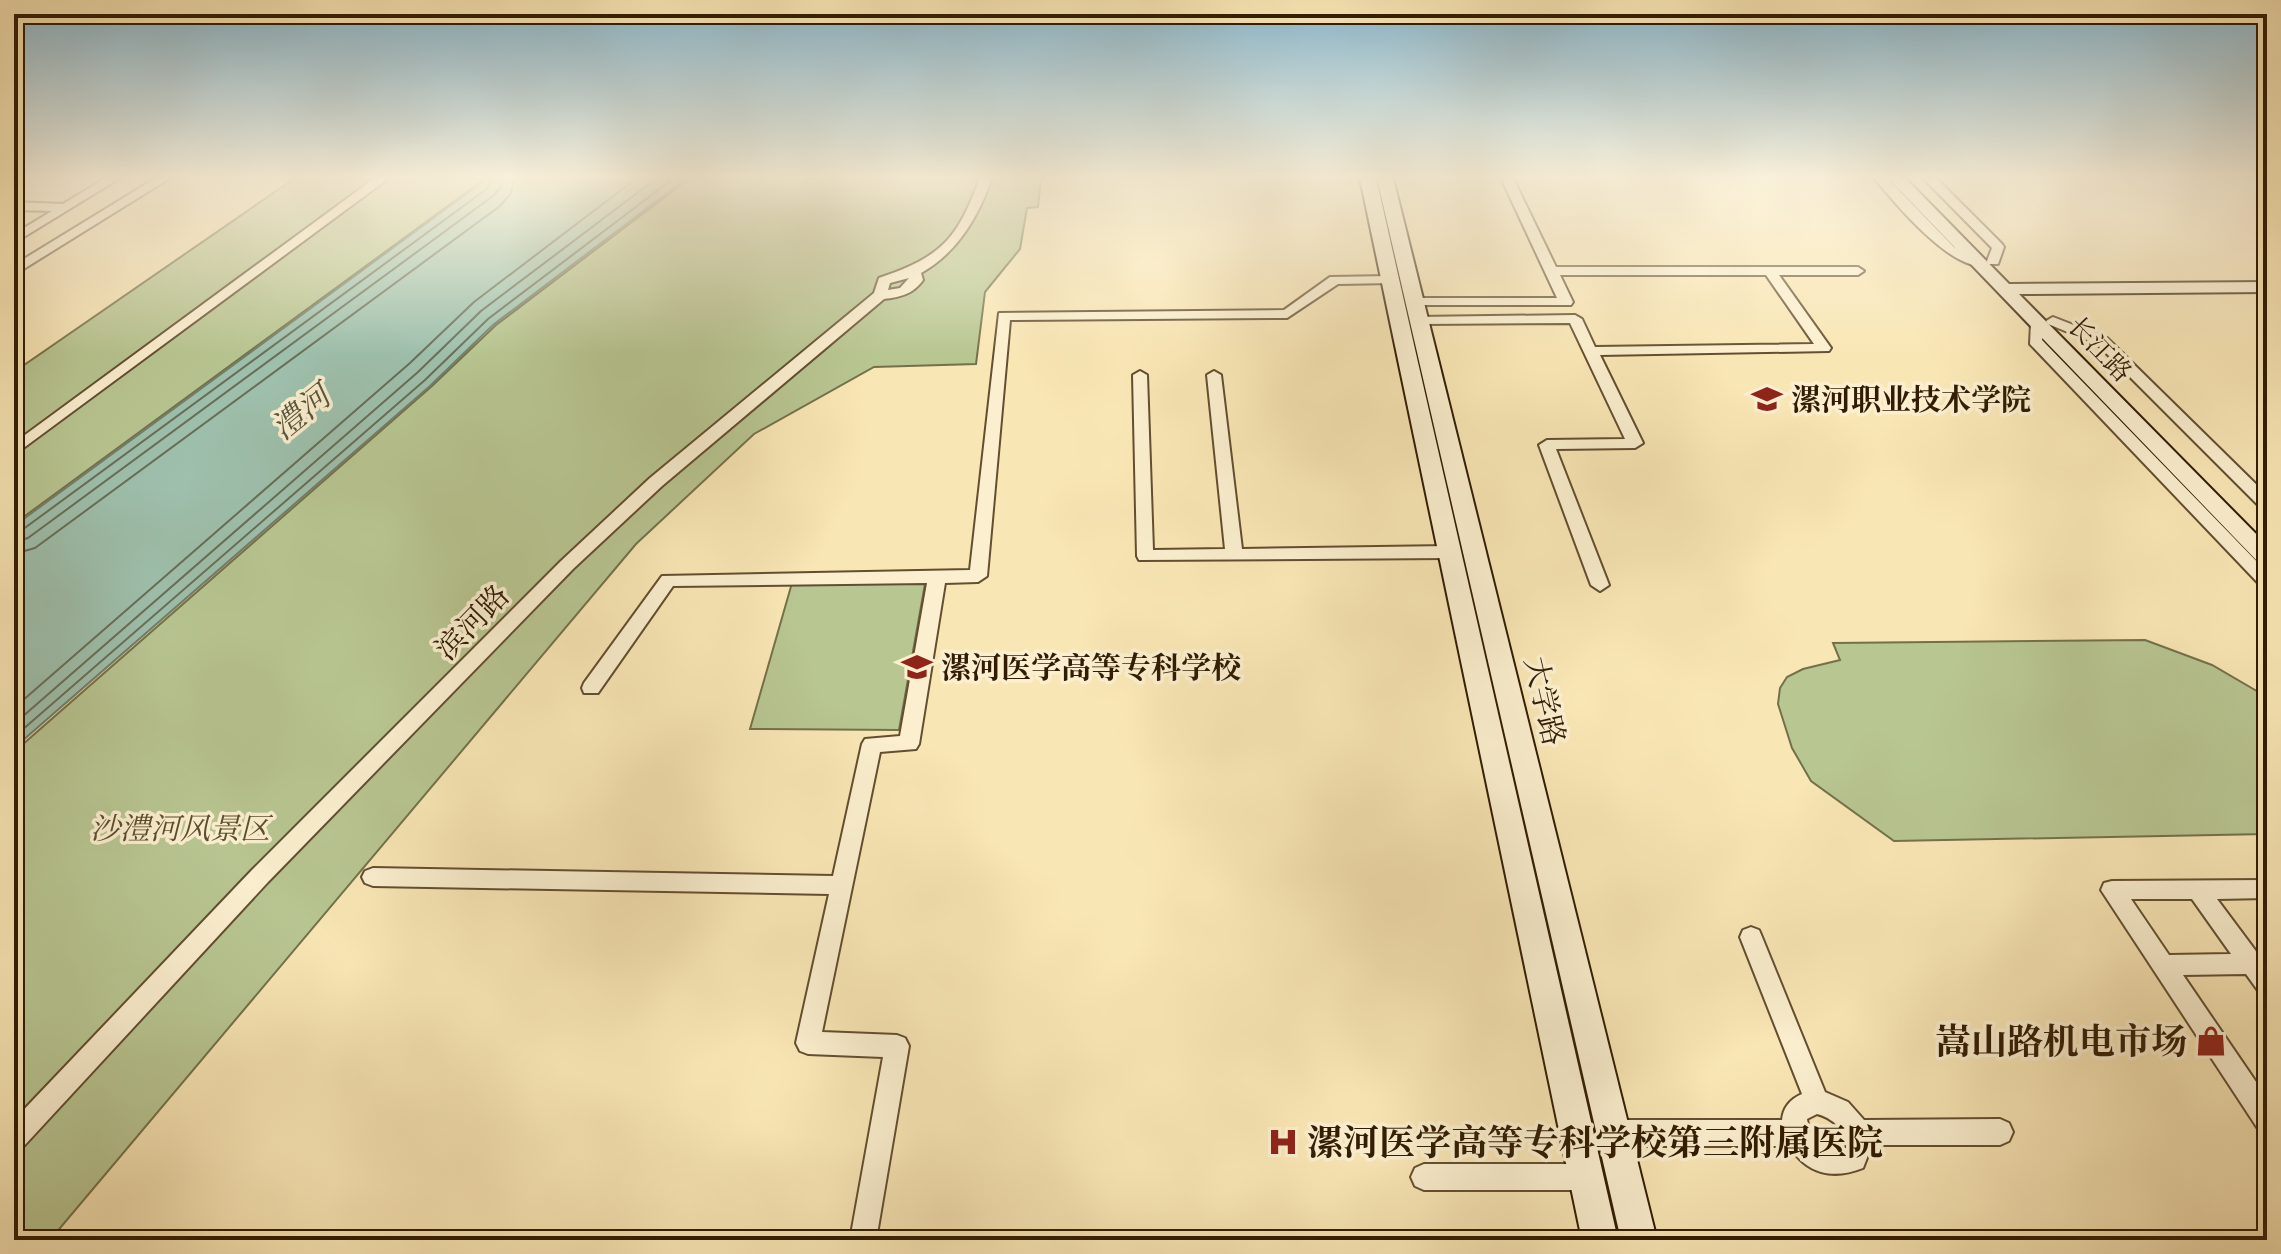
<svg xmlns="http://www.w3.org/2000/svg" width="2281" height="1254" font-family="'EB Garamond','Noto Serif SC',serif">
	<rect width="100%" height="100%" fill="#f9e6b5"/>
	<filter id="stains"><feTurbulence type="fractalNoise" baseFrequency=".0025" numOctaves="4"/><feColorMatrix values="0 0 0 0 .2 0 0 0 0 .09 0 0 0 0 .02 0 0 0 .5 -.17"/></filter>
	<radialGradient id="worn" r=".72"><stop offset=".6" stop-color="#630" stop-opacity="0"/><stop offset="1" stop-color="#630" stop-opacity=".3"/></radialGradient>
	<g fill="#b8c692" stroke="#74714a" stroke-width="2">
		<polygon points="295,178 486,178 14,524 14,372"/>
		<polygon points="690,178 1041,178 1038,207 1027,208 1020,249 985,292 976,364 874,367 754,434 636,544 50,1240 14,1240 14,752 432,386 496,325"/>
		<polygon points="792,583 925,584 899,730 750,729"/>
		<polygon points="2145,640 2212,665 2267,697 2267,834 1894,841 1811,781 1792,748 1778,704 1780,688 1787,677 1803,669 1840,660 1833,643"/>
	</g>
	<polygon fill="#9ec0ad" stroke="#727e69" stroke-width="2" points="488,178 687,178 493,325 430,386 14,748 14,526"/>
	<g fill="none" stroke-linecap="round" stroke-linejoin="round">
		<g stroke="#686e58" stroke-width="2">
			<polyline points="14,532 22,530 488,188 492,178"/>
			<polyline points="14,542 28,538 493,196 500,188 502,178"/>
			<polyline points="14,554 35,548 500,206 511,193 514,178"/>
			<polyline points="14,708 410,363 474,302 637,178"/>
			<polyline points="14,724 418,372 481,311 657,178"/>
			<polyline points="14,737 425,380 488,319 674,178"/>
		</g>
		<g stroke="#634e30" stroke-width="4">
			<g id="street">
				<polygon points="106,178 120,178 14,243 14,234 52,211 14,210 14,202 63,204"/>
				<polygon points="156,178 170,178 14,275 14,265"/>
				<polygon points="375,178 389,178 14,455 14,443"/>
				<path d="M980,178H992C978,217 958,252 921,273L923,280C913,294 901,297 884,299L662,486L573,569L268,882L23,1147L14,1151V1120L252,870L561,561L650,478L874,293L879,278C941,257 957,240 980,178ZM909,278L900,288L888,290L890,283Z"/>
				<polygon points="1501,178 1513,178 1556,267 1858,267 1864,271 1858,275 1779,275 1831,348 1829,351 1600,355 1643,443 1635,448 1556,449 1609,585 1600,591 1591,585 1539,445 1547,440 1625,439 1570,323 1421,324 1414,320 1416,317 1575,315 1582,319 1595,347 1814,344 1766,275 1560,275 1573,302 1571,305 1411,305 1409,302 1416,298 1557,298"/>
				<path d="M1874,178H1887L1954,247L1985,260V266C1950,270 1895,203 1874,178Z"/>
				<polygon points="1923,178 1936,178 2002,244 2004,247 1998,264 1988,264 1987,261 1992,248"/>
				<polygon points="1389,276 1394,277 1394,283 1338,284 1287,318 1010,320 987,576 978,582 945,583 919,744 916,749 880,752 822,1032 897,1035 905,1038 909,1046 876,1240 850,1240 883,1057 808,1054 800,1051 796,1043 829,894 373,886 365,883 362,877 365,871 373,868 833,876 862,744 865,739 900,736 927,583 673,586 598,693 584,693 582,688 584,683 662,576 970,570 999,313 1284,310 1330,277"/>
				<polygon points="2053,317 2107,338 2267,495 2267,509 2261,508 2097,344 2048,324 2046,321"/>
				<polygon points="2038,319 2045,323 2042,340 2267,572 2267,588 2261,586 2030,344 2031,323"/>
				<polygon points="1140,371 1147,375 1153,550 1225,549 1207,375 1214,371 1221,375 1242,549 1449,546 1457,552 1449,558 1139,560 1137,556 1133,375"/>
				<polygon points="2266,530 2267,540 2260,539 2258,535 2260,531"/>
				<path d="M2267,880V898L2217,899L2258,954L2267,956V996L2259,992L2246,974L2183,975L2267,1098V1132L2258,1129L2101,890L2104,883L2112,881ZM2131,899H2192L2231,954L2169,955Z"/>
				<path d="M1751,927L1759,930L1762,937L1825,1092L1848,1102L1864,1120L2000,1119L2009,1123L2013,1132L2009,1141L2000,1145H1872L1863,1168C1833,1180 1806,1174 1790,1146H1614L1605,1142L1601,1133L1605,1124L1614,1120H1782C1783,1108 1790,1099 1802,1094L1740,937L1743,930ZM1817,1114C1833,1118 1848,1132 1846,1148H1827L1809,1131L1807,1119Z"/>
				<polygon points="1424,1164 1584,1164 1593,1168 1597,1177 1593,1186 1584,1190 1424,1190 1415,1186 1411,1177 1415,1168"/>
			</g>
		</g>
		<g stroke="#311c03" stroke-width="4">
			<g id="secondary">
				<polygon points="1360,178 1376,178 1618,1240 1582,1240"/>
				<polygon points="1377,178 1393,178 1657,1240 1621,1240"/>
				<polygon points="1888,178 1905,178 2009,284 2267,282 2267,292 2019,294 2267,545 2267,566 2259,563"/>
			</g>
		</g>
		<use href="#street" fill="#fbefcf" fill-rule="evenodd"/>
		<use href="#secondary" fill="#fbefcf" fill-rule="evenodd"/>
	</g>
	<linearGradient id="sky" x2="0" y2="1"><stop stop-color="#8ab9d0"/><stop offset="0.5" stop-color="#fcf4de"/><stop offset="1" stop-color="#fcf4de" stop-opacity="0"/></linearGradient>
	<rect width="2281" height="354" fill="url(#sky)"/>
	<defs>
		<g id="university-bare" transform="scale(2.4)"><path d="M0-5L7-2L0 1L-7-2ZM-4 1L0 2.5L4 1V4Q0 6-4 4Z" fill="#8f2418" stroke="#fbefcf" stroke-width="2.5" paint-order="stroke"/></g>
		<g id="shop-bare" transform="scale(2.4)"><path d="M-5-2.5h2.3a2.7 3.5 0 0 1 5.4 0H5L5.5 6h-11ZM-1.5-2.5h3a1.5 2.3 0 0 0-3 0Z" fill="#8f2418" stroke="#fbefcf" stroke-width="2.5" paint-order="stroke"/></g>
		<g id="hospital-bare" transform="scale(2.4)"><path d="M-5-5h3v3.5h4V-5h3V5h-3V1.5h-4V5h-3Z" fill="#8f2418" stroke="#fbefcf" stroke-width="2.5" paint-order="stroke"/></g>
	</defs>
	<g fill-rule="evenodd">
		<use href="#university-bare" x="1767" y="399"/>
		<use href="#university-bare" x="917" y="667"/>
		<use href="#shop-bare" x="2211" y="1041"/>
		<use href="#hospital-bare" x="1283" y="1142"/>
	</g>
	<g text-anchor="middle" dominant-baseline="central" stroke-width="7" stroke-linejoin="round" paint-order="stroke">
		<g font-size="26" fill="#311c03" stroke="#fbefcf">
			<text transform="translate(2100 349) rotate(46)">长江路</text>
		</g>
		<g font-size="30" font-weight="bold" fill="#311c03" stroke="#fbefcf" text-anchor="start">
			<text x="1791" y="399">漯河职业技术学院</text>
			<text x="941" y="667">漯河医学高等专科学校</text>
		</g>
		<g font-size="30" fill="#311c03" stroke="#fbefcf">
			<text transform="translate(472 622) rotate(-46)">滨河路</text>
			<text transform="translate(1545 701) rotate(77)">大学路</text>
		</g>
		<g font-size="30" font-style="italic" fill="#5a4f2e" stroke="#fbefcf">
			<text x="180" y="828">沙澧河风景区</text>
		</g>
		<g font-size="32" font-style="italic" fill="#57553e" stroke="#fbefcf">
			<text transform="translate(301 412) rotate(-39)">澧河</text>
		</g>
		<g font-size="36" font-weight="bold" fill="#311c03" stroke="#fbefcf" text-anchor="end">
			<text x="2187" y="1041">嵩山路机电市场</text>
			<text x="1307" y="1142" text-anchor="start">漯河医学高等专科学校第三附属医院</text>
		</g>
	</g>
	<rect width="2281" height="1254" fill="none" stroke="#f9e6b5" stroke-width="48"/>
	<rect x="16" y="16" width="2249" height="1222" fill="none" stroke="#311c03" stroke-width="4"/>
	<rect x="24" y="24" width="2233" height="1206" fill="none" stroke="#311c03" stroke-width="2"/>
	<rect width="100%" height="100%" filter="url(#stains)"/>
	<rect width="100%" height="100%" fill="url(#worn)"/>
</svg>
